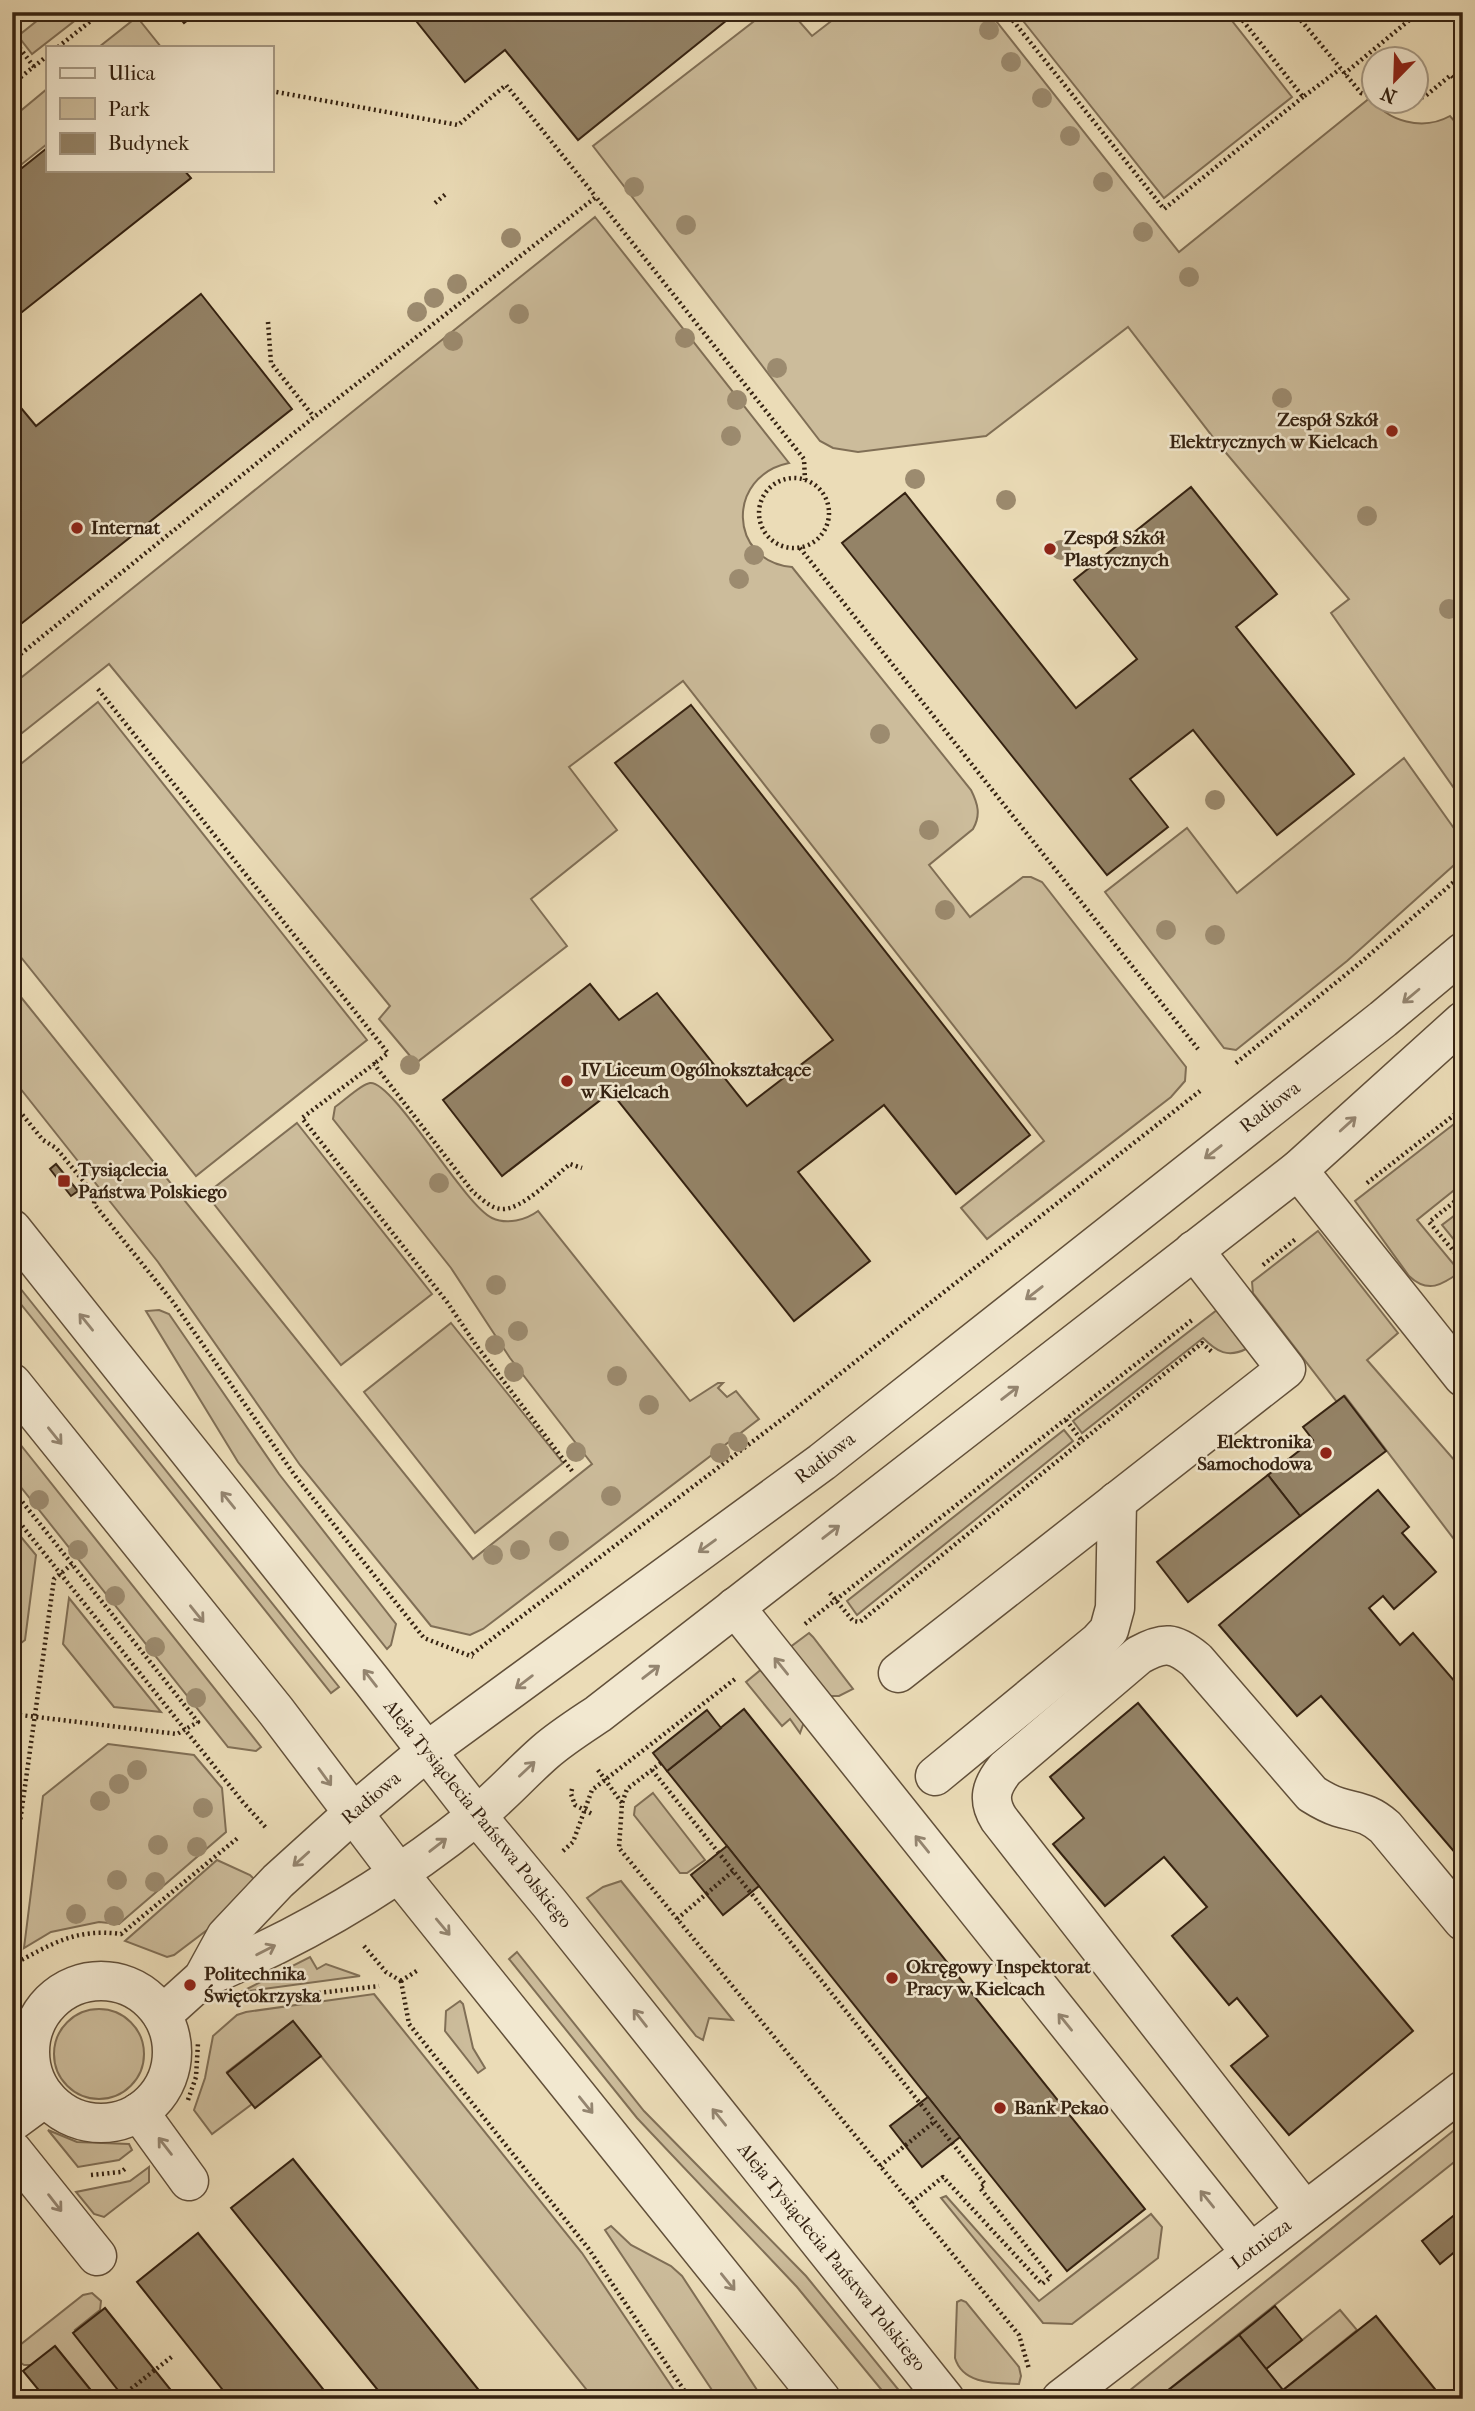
<svg xmlns="http://www.w3.org/2000/svg" width="1475" height="2411" font-family="'IM FELL French Canon',serif">
	<rect width="100%" height="100%" fill="#ebdcb7"/>
	<filter id="stains"><feTurbulence type="fractalNoise" baseFrequency=".00286" numOctaves="4"/><feColorMatrix values="0 0 0 0 .2 0 0 0 0 .09 0 0 0 0 .02 0 0 0 .5 -.17"/></filter>
	<radialGradient id="worn" r=".72"><stop offset=".6" stop-color="#630" stop-opacity="0"/><stop offset="1" stop-color="#630" stop-opacity=".3"/></radialGradient>
	<g fill="#ccbc9b" stroke="#806f56" stroke-width="2">
		<polygon points="48,12 86,12 32,54 18,36"/>
		<path d="M766,12H791L812,36L843,12H989L1179,252L1371,97C1387,122 1423,131 1450,116L1463,131V801L1331,613L1349,599L1216,441L1128,327L986,436L858,452L833,448L820,441L593,146Z"/>
		<polygon points="1016,12 1225,12 1292,97 1164,198"/>
		<polygon points="137,17 161,47 99,47"/>
		<polygon points="47,89 47,144 12,172 12,118"/>
		<path d="M595,217L789,463C726,476 728,561 792,567L971,790C978,804 981,815 973,829L929,865L970,917L1023,877H1031L1042,882L1186,1067L1185,1081L1171,1097L987,1239L961,1208L1044,1141L683,681L569,767L617,830L531,899L567,946L416,1063L379,1019L390,1006L109,664L12,741V685Z"/>
		<polygon points="98,702 367,1040 196,1176 12,946 12,771"/>
		<polygon points="1404,758 1463,841 1463,857 1347,961 1236,1050 1224,1048 1105,892 1187,828 1237,893"/>
		<path d="M12,986L473,1559L592,1464L510,1358L451,1268L333,1119L335,1107C343,1102 361,1084 370,1083C393,1080 463,1204 492,1218C507,1225 526,1220 538,1211L690,1401L718,1383H723L718,1388L727,1397L736,1391L759,1419L483,1629L470,1635L431,1626L300,1465L158,1262L12,1078Z"/>
		<path d="M1463,1117V1183L1417,1220L1460,1272C1442,1285 1428,1294 1409,1276L1355,1201Z"/>
		<polygon points="297,1123 432,1294 341,1365 206,1194"/>
		<polygon points="1463,1209 1463,1251 1442,1225"/>
		<polygon points="1318,1231 1398,1333 1367,1360 1463,1470 1463,1551 1345,1396 1337,1402 1253,1293 1252,1282"/>
		<polygon points="12,1278 339,1687 331,1693 12,1293"/>
		<polygon points="159,1310 169,1314 279,1474 396,1624 391,1645 387,1649 238,1462 146,1311"/>
		<path d="M1217,1310L1246,1349C1228,1358 1217,1352 1203,1338L1082,1433L1073,1421Z"/>
		<polygon points="451,1323 563,1463 475,1533 364,1392"/>
		<polygon points="1064,1430 1073,1441 857,1615 847,1601"/>
		<polygon points="12,1434 261,1747 256,1751 228,1747 12,1476"/>
		<polygon points="12,1526 36,1555 25,1640 12,1650"/>
		<polygon points="69,1598 161,1712 114,1707 63,1644"/>
		<polygon points="809,1633 813,1637 853,1689 839,1696 830,1696 789,1648"/>
		<polygon points="763,1668 804,1722 800,1733 790,1719 782,1726 746,1682"/>
		<polygon points="108,1744 194,1755 222,1788 226,1832 119,1924 99,1922 51,1932 24,1948 43,1796"/>
		<polygon points="653,1793 705,1860 687,1873 680,1873 634,1815 635,1807"/>
		<polygon points="217,1860 250,1875 255,1880 211,1927 174,1955 167,1957 125,1941"/>
		<polygon points="621,1881 733,2020 709,2018 703,2040 696,2036 587,1898 603,1887"/>
		<polygon points="517,1952 644,2111 806,2276 906,2399 889,2399 797,2287 637,2118 509,1959"/>
		<polygon points="310,1957 317,1969 326,1964 360,1976 241,1992"/>
		<polygon points="374,1994 582,2253 680,2399 594,2399 293,2021 227,2072 252,2104 212,2134 194,2110 205,2078 213,2036 237,2015 246,2012"/>
		<polygon points="460,2001 463,2004 473,2048 485,2068 478,2073 445,2031 446,2011"/>
		<circle cx="99" cy="2054" r="45"/>
		<polygon points="1463,2123 1463,2155 1162,2395 1165,2399 1119,2399"/>
		<polygon points="48,2130 77,2142 129,2144 132,2150 119,2160 78,2167"/>
		<polygon points="149,2167 149,2182 104,2217 94,2214 76,2192 130,2181"/>
		<polygon points="946,2196 1039,2301 1151,2214 1162,2227 1158,2258 1072,2324 1043,2323 941,2198"/>
		<polygon points="611,2226 631,2245 671,2266 682,2276 763,2399 718,2399 605,2230"/>
		<path d="M92,2293L101,2301L100,2310L75,2330L126,2389L114,2399H98L56,2347L31,2365H24C16,2360 15,2353 20,2345L83,2295Z"/>
		<path d="M961,2300L966,2302L1019,2367L1021,2376L1019,2384C996,2383 963,2385 955,2358L957,2302Z"/>
		<polygon points="1340,2310 1357,2330 1283,2390 1266,2369"/>
	</g>
	<g fill="#948367" stroke="#352211" stroke-width="2">
		<polygon points="175,12 198,12 184,23"/>
		<polygon points="409,12 737,12 578,140 505,50 465,82"/>
		<polygon points="47,148 47,170 184,170 191,178 12,320 12,176"/>
		<polygon points="201,294 292,409 12,631 12,397 36,426"/>
		<polygon points="1191,487 1277,594 1236,627 1354,774 1277,835 1193,730 1130,779 1168,827 1107,875 842,543 905,493 1076,708 1137,659 1074,580"/>
		<polygon points="691,705 1030,1135 956,1194 884,1105 798,1172 870,1261 794,1321 611,1092 502,1176 443,1100 590,984 619,1020 657,993 747,1106 833,1040 615,763"/>
		<polygon points="56,1164 78,1191 71,1196 50,1169"/>
		<polygon points="1344,1396 1386,1451 1300,1516 1268,1475 1313,1440 1303,1427"/>
		<polygon points="1268,1475 1300,1516 1188,1602 1157,1562"/>
		<polygon points="1378,1490 1409,1527 1402,1533 1436,1572 1394,1609 1383,1596 1369,1608 1400,1645 1413,1633 1463,1691 1463,1862 1321,1696 1297,1716 1219,1625"/>
		<polygon points="1138,1703 1413,2031 1289,2135 1231,2066 1268,2036 1237,1998 1229,2005 1172,1936 1207,1907 1164,1857 1105,1906 1053,1844 1084,1818 1050,1777"/>
		<polygon points="744,1709 1145,2209 1067,2271 667,1771"/>
		<polygon points="707,1710 721,1728 667,1771 653,1753"/>
		<polygon points="727,1846 759,1886 723,1915 691,1875"/>
		<polygon points="293,2021 321,2056 255,2108 227,2073"/>
		<polygon points="928,2097 960,2137 922,2167 890,2126"/>
		<polygon points="293,2159 486,2399 385,2399 231,2208"/>
		<polygon points="1463,2208 1463,2245 1440,2264 1422,2241"/>
		<polygon points="198,2233 331,2399 230,2399 137,2282"/>
		<polygon points="1275,2306 1302,2340 1266,2369 1239,2335"/>
		<polygon points="105,2308 178,2399 125,2399 73,2333"/>
		<polygon points="1376,2316 1443,2399 1165,2399 1162,2395 1239,2335 1283,2390"/>
		<polygon points="55,2346 98,2399 46,2399 23,2371"/>
	</g>
	<g fill="none" stroke-linecap="round" stroke-linejoin="round">
		<g stroke="#62503a" stroke-width="41">
			<g id="minor">
				<polyline points="1298,1170 1463,1377"/>
				<polyline points="12,1229 372,1681 477,1816 550,1904 945,2399"/>
				<polyline points="12,1383 276,1711 400,1875 821,2399"/>
				<polyline points="735,1607 1250,2252"/>
				<polyline points="898,1673 1286,1369 1194,1250"/>
				<polyline points="935,1776 1098,1642 1109,1630 1115,1608 1117,1501"/>
				<path d="M203,1978C301,1938 393,1883 475,1817C500,1797 521,1773 545,1752C561,1738 580,1726 598,1714L1298,1170L1463,1021"/>
				<circle cx="101" cy="2052" r="71"/>
				<polyline points="162,2015 203,1978 226,1936 278,1881 352,1814 427,1751 822,1462 1383,1019 1463,952"/>
				<polyline points="139,2112 189,2181"/>
				<polyline points="12,2122 46,2097"/>
				<polyline points="12,2150 97,2256"/>
				<path d="M1305,2211L999,1819C987,1800 991,1786 1005,1769L1139,1655C1164,1641 1174,1642 1196,1660L1312,1794C1320,1799 1328,1804 1338,1807C1358,1813 1368,1812 1385,1827L1463,1921"/>
				<polyline points="1061,2399 1463,2090"/>
			</g>
		</g>
		<g stroke="#352211" stroke-width="4.5" stroke-dasharray="2 3.5" stroke-linecap="butt">
			<polyline points="1006,12 1164,209 1303,97"/>
			<polyline points="1236,12 1303,97 1340,69"/>
			<polyline points="1294,12 1361,93 1374,96"/>
			<polyline points="13,39 34,67"/>
			<polyline points="58,47 102,12"/>
			<polyline points="1344,74 1419,12"/>
			<polyline points="12,84 47,56"/>
			<polyline points="271,91 458,125 506,85 596,197"/>
			<polyline points="1416,98 1424,97 1451,75 1463,88"/>
			<polyline points="435,203 447,193"/>
			<polyline points="268,322 271,363 314,417"/>
			<circle cx="794" cy="513" r="35"/>
			<polyline points="800,548 1198,1049"/>
			<polyline points="12,661 314,417 596,197 804,459 805,480"/>
			<polyline points="98,689 388,1053 374,1064"/>
			<polyline points="1236,1063 1354,968 1463,874"/>
			<polyline points="12,1102 43,1140 56,1148 95,1195 94,1204 173,1302 296,1477 424,1638 473,1657"/>
			<polyline points="1367,1183 1463,1108"/>
			<polyline points="1463,1195 1429,1222 1463,1262"/>
			<polyline points="1263,1265 1297,1238"/>
			<polyline points="1066,1420 1083,1442"/>
			<path d="M572,1471L476,1345L447,1302L302,1118L374,1064L473,1192C481,1198 490,1208 501,1209C521,1211 555,1176 570,1164L582,1168"/>
			<polyline points="12,1489 198,1722 177,1734 12,1714"/>
			<polyline points="12,1513 242,1801 267,1829"/>
			<polyline points="830,1593 853,1621 860,1622 1202,1343 1212,1352"/>
			<polyline points="805,1624 1192,1320"/>
			<polyline points="472,1654 785,1417 1200,1091"/>
			<polyline points="661,1763 627,1789 622,1803 619,1848 1019,2335 1029,2369"/>
			<polyline points="598,1770 622,1803"/>
			<polyline points="652,1770 985,2184 980,2188 1051,2277 1042,2284 943,2177 911,2203"/>
			<polyline points="572,1789 571,1794 575,1805 592,1814"/>
			<polyline points="563,1851 573,1842 592,1790 735,1679"/>
			<polyline points="12,1879 54,1579 72,1564"/>
			<polyline points="677,1919 733,1871"/>
			<polyline points="364,1946 386,1972 401,1981"/>
			<path d="M12,1965C52,1944 75,1928 121,1934L239,1837"/>
			<polyline points="401,1981 418,1970"/>
			<polyline points="401,1981 409,2024 588,2248 690,2399"/>
			<polyline points="275,1998 379,1986"/>
			<polyline points="188,2100 196,2077 198,2043"/>
			<polyline points="880,2166 934,2122"/>
			<polyline points="91,2175 121,2172 126,2168"/>
			<polyline points="118,2399 174,2355"/>
		</g>
		<use href="#minor" stroke="#f2e8d0" stroke-width="38"/>
	</g>
	<g fill="#9c8b6f">
		<circle cx="989" cy="30" r="10"/>
		<circle cx="1011" cy="62" r="10"/>
		<circle cx="1042" cy="98" r="10"/>
		<circle cx="1070" cy="136" r="10"/>
		<circle cx="1103" cy="182" r="10"/>
		<circle cx="634" cy="187" r="10"/>
		<circle cx="686" cy="225" r="10"/>
		<circle cx="1143" cy="232" r="10"/>
		<circle cx="511" cy="238" r="10"/>
		<circle cx="1189" cy="277" r="10"/>
		<circle cx="457" cy="284" r="10"/>
		<circle cx="434" cy="298" r="10"/>
		<circle cx="417" cy="312" r="10"/>
		<circle cx="519" cy="314" r="10"/>
		<circle cx="685" cy="338" r="10"/>
		<circle cx="453" cy="341" r="10"/>
		<circle cx="777" cy="368" r="10"/>
		<circle cx="1282" cy="398" r="10"/>
		<circle cx="737" cy="400" r="10"/>
		<circle cx="731" cy="436" r="10"/>
		<circle cx="915" cy="479" r="10"/>
		<circle cx="1006" cy="500" r="10"/>
		<circle cx="1367" cy="516" r="10"/>
		<circle cx="1061" cy="550" r="10"/>
		<circle cx="754" cy="555" r="10"/>
		<circle cx="739" cy="579" r="10"/>
		<circle cx="1449" cy="609" r="10"/>
		<circle cx="880" cy="734" r="10"/>
		<circle cx="1215" cy="800" r="10"/>
		<circle cx="929" cy="830" r="10"/>
		<circle cx="945" cy="910" r="10"/>
		<circle cx="1166" cy="930" r="10"/>
		<circle cx="1215" cy="935" r="10"/>
		<circle cx="410" cy="1065" r="10"/>
		<circle cx="439" cy="1183" r="10"/>
		<circle cx="496" cy="1285" r="10"/>
		<circle cx="518" cy="1331" r="10"/>
		<circle cx="495" cy="1345" r="10"/>
		<circle cx="514" cy="1372" r="10"/>
		<circle cx="617" cy="1376" r="10"/>
		<circle cx="649" cy="1405" r="10"/>
		<circle cx="738" cy="1442" r="10"/>
		<circle cx="576" cy="1452" r="10"/>
		<circle cx="720" cy="1453" r="10"/>
		<circle cx="611" cy="1496" r="10"/>
		<circle cx="39" cy="1500" r="10"/>
		<circle cx="559" cy="1541" r="10"/>
		<circle cx="78" cy="1550" r="10"/>
		<circle cx="520" cy="1550" r="10"/>
		<circle cx="493" cy="1555" r="10"/>
		<circle cx="115" cy="1596" r="10"/>
		<circle cx="155" cy="1647" r="10"/>
		<circle cx="196" cy="1698" r="10"/>
		<circle cx="137" cy="1770" r="10"/>
		<circle cx="119" cy="1784" r="10"/>
		<circle cx="100" cy="1801" r="10"/>
		<circle cx="203" cy="1808" r="10"/>
		<circle cx="158" cy="1845" r="10"/>
		<circle cx="197" cy="1847" r="10"/>
		<circle cx="117" cy="1880" r="10"/>
		<circle cx="155" cy="1882" r="10"/>
		<circle cx="76" cy="1914" r="10"/>
		<circle cx="114" cy="1916" r="10"/>
	</g>
	<defs><path id="oneway-shaft" d="M-6 0H5M1.5-3L5.5 0L1.5 3" fill="none" stroke-width="1.6" stroke-linecap="round" stroke-linejoin="round" transform="scale(1.75)"/></defs>
	<g stroke="#948570">
		<use href="#oneway-shaft" transform="translate(1411 996) rotate(140)"/>
		<use href="#oneway-shaft" transform="translate(1348 1124) rotate(-42)"/>
		<use href="#oneway-shaft" transform="translate(1213 1152) rotate(142)"/>
		<use href="#oneway-shaft" transform="translate(1034 1293) rotate(142)"/>
		<use href="#oneway-shaft" transform="translate(86 1322) rotate(-129)"/>
		<use href="#oneway-shaft" transform="translate(1010 1393) rotate(-38)"/>
		<use href="#oneway-shaft" transform="translate(55 1436) rotate(51)"/>
		<use href="#oneway-shaft" transform="translate(228 1500) rotate(-129)"/>
		<use href="#oneway-shaft" transform="translate(831 1532) rotate(-38)"/>
		<use href="#oneway-shaft" transform="translate(707 1546) rotate(144)"/>
		<use href="#oneway-shaft" transform="translate(197 1614) rotate(51)"/>
		<use href="#oneway-shaft" transform="translate(781 1666) rotate(-129)"/>
		<use href="#oneway-shaft" transform="translate(651 1672) rotate(-38)"/>
		<use href="#oneway-shaft" transform="translate(370 1678) rotate(-128)"/>
		<use href="#oneway-shaft" transform="translate(524 1682) rotate(143)"/>
		<use href="#oneway-shaft" transform="translate(527 1769) rotate(-43)"/>
		<use href="#oneway-shaft" transform="translate(325 1777) rotate(54)"/>
		<use href="#oneway-shaft" transform="translate(922 1844) rotate(-129)"/>
		<use href="#oneway-shaft" transform="translate(438 1845) rotate(-38)"/>
		<use href="#oneway-shaft" transform="translate(301 1859) rotate(138)"/>
		<use href="#oneway-shaft" transform="translate(443 1927) rotate(50)"/>
		<use href="#oneway-shaft" transform="translate(266 1950) rotate(-27)"/>
		<use href="#oneway-shaft" transform="translate(640 2018) rotate(-128)"/>
		<use href="#oneway-shaft" transform="translate(1065 2022) rotate(-129)"/>
		<use href="#oneway-shaft" transform="translate(586 2105) rotate(51)"/>
		<use href="#oneway-shaft" transform="translate(719 2117) rotate(-129)"/>
		<use href="#oneway-shaft" transform="translate(165 2146) rotate(-128)"/>
		<use href="#oneway-shaft" transform="translate(1207 2199) rotate(-129)"/>
		<use href="#oneway-shaft" transform="translate(55 2203) rotate(52)"/>
		<use href="#oneway-shaft" transform="translate(728 2282) rotate(51)"/>
	</g>
	<g fill="#8f2418" stroke="#f2e8d0" stroke-width="2.5">
		<circle cx="1392" cy="431" r="7"/>
		<circle cx="77" cy="528" r="7"/>
		<circle cx="1050" cy="549" r="7"/>
		<circle cx="567" cy="1081" r="7"/>
		<rect x="57" y="1174" width="14" height="14" rx="3.5"/>
		<circle cx="1326" cy="1453" r="7"/>
		<circle cx="892" cy="1978" r="7"/>
		<circle cx="190" cy="1985" r="7"/>
		<circle cx="1000" cy="2108" r="7"/>
	</g>
	<g text-anchor="middle" dominant-baseline="central" stroke-width="5" stroke-linejoin="round" paint-order="stroke">
		<g font-size="19" font-weight="bold" fill="#352211" stroke="#f2e8d0" text-anchor="start">
			<text x="1378" y="420" text-anchor="end">Zespół Szkół<tspan x="1378" dy="22">Elektrycznych w Kielcach</tspan></text>
			<text x="91" y="528">Internat</text>
			<text x="1064" y="538">Zespół Szkół<tspan x="1064" dy="22">Plastycznych</tspan></text>
			<text x="581" y="1070">IV Liceum Ogólnokształcące<tspan x="581" dy="22">w Kielcach</tspan></text>
			<text x="78" y="1170">Tysiąclecia<tspan x="78" dy="22">Państwa Polskiego</tspan></text>
			<text x="1312" y="1442" text-anchor="end">Elektronika<tspan x="1312" dy="22">Samochodowa</tspan></text>
			<text x="906" y="1967">Okręgowy Inspektorat<tspan x="906" dy="22">Pracy w Kielcach</tspan></text>
			<text x="204" y="1974">Politechnika<tspan x="204" dy="22">Świętokrzyska</tspan></text>
			<text x="1014" y="2108">Bank Pekao</text>
		</g>
		<g font-size="19" fill="#352211" stroke="#f2e8d0">
			<text transform="translate(1270 1107) rotate(-38)">Radiowa</text>
			<text transform="translate(825 1458) rotate(-38)">Radiowa</text>
			<text transform="translate(371 1798) rotate(-40)">Radiowa</text>
			<text transform="translate(478 1814) rotate(51)">Aleja Tysiąclecia Państwa Polskiego</text>
			<text transform="translate(1261 2244) rotate(-37)">Lotnicza</text>
			<text transform="translate(832 2257) rotate(51)">Aleja Tysiąclecia Państwa Polskiego</text>
		</g>
	</g>
	<rect width="1475" height="2411" fill="none" stroke="#ebdcb7" stroke-width="42"/>
	<rect x="14" y="14" width="1447" height="2383" fill="none" stroke="#352211" stroke-width="3.5"/>
	<rect x="21" y="21" width="1433" height="2369" fill="none" stroke="#352211" stroke-width="2"/>
	<rect x="46" y="46" width="228" height="126" fill="#f2e8d0" stroke="#a69984" stroke-width="2"/>
	<rect x="60" y="68" width="35" height="10" fill="#f2e8d0" stroke="#a69984" stroke-width="2"/>
	<text x="108" y="80" font-size="21" fill="#352211">Ulica</text>
	<rect x="60" y="98" width="35" height="21" fill="#ccbc9b" stroke="#a69984" stroke-width="2"/>
	<text x="108" y="116" font-size="21" fill="#352211">Park</text>
	<rect x="60" y="133" width="35" height="21" fill="#948367" stroke="#a69984" stroke-width="2"/>
	<text x="108" y="150" font-size="21" fill="#352211">Budynek</text>
	<g transform="translate(1395 80) rotate(203)"><circle r="33" fill="#f2e8d0" stroke="#a69984" stroke-width="2"/>
	<path d="M0-5L12 26L0 18L-12 26Z" fill="#8f2418"/>
	<text y="-10" font-size="19" font-weight="bold" text-anchor="middle" fill="#352211">N</text>
	</g>
	<rect width="100%" height="100%" filter="url(#stains)"/>
	<rect width="100%" height="100%" fill="url(#worn)"/>
</svg>
